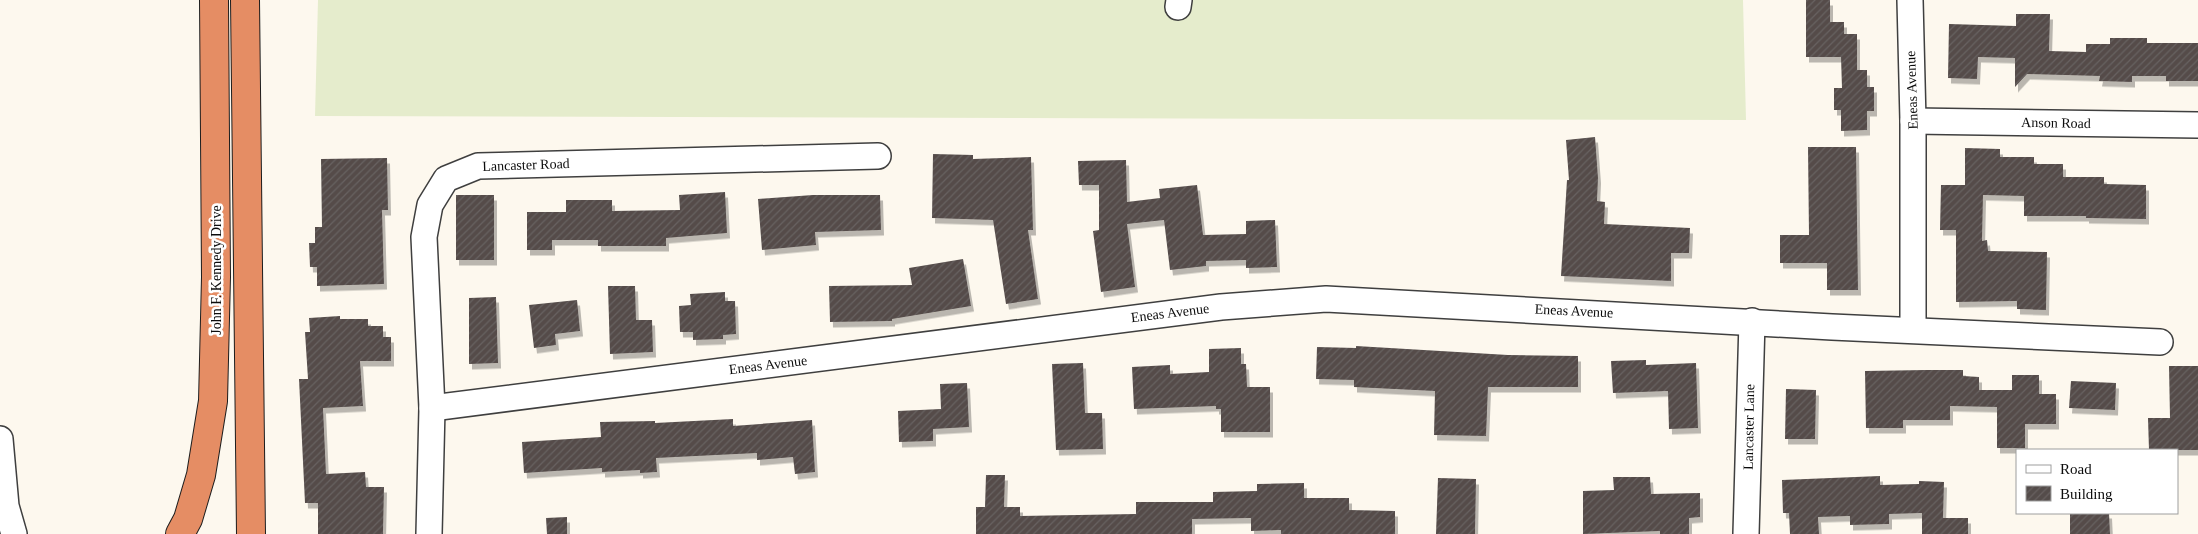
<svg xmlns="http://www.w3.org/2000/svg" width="2198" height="534" font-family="'Times New Roman',serif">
	<defs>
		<pattern id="building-hatch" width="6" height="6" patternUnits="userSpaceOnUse" patternTransform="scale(1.25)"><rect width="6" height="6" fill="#544c4a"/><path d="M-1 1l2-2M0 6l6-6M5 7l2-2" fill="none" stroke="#686160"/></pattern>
		<filter id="shadow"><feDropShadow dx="3" dy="5.5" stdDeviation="0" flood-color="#0004"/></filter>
	</defs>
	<rect width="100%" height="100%" fill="#fdf8ee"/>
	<polygon fill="#e5eccc" points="318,0 1743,0 1746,120 315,116"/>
	<g fill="url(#building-hatch)" filter="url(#shadow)">
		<polygon points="1806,0 1830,0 1830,22 1844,22 1844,34 1857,34 1857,70 1867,70 1867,87 1874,87 1874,111 1867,111 1867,130 1841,131 1841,110 1834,110 1834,88 1842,88 1841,57 1806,57"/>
		<polygon points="2016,14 2050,14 2049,51 2086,52 2086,44 2110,44 2110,38 2147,38 2147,43 2198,43 2198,81 2166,81 2166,76 2132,76 2132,82 2099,81 2100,76 2027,74 2015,87 2015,58 1978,57 1977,79 1948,78 1949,24 2016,26"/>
		<polygon points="1595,137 1598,178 1597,201 1605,202 1604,224 1690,228 1689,253 1671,253 1671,281 1561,276 1567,180 1569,180 1566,140"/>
		<polygon points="1808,147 1856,147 1858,290 1827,290 1827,263 1780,263 1780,235 1809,235"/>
		<polygon points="1965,148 2000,149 2000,157 2034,157 2034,164 2063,164 2063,177 2104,177 2104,184 2146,185 2146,219 2086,218 2086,216 2024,216 2024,196 1983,195 1982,241 1987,240 1988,251 2047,252 2046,310 2017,309 2017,301 1956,302 1956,230 1940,230 1941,185 1965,185"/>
		<polygon points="933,154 973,155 973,159 1031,157 1033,230 1028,230 1038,299 1006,304 993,220 932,218"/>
		<polygon points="387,158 388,210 382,210 384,284 317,286 317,267 310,267 309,243 315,243 315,227 322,227 321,159"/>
		<polygon points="1126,160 1127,202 1160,198 1159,189 1197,185 1203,235 1246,234 1246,221 1275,220 1277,267 1246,268 1246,260 1206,261 1206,266 1170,270 1164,220 1127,224 1135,287 1101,292 1093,231 1099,230 1099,185 1079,185 1078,161"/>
		<polygon points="725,192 727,233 666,238 666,246 598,246 598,240 552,240 552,250 527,250 527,212 566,212 566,200 612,200 612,211 680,210 679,195"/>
		<rect x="456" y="195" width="38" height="65"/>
		<polygon points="813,195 880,195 881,230 815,232 816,245 762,250 758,199"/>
		<polygon points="963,259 971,306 892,319 892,321 830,322 829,286 912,285 909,268"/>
		<polygon points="608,286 635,286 636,320 652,320 653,352 610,354"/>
		<polygon points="725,292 725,301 735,301 736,334 723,335 723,339 693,340 693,332 680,332 679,306 691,305 690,294"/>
		<polygon points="496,297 498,363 469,364 469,298"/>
		<polygon points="577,300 580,331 555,334 556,345 534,348 529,305"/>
		<polygon points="340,316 340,319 368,319 368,326 383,326 383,337 391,337 391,361 360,361 363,406 323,408 326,474 365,472 366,487 384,487 383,534 318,534 318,503 305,503 299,379 308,379 305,332 310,332 309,318"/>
		<polygon points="1356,346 1508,355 1578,356 1578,387 1488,387 1486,436 1434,435 1435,391 1354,387 1354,380 1316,379 1317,347 1356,348"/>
		<polygon points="1241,348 1241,364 1246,364 1247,387 1270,387 1270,432 1221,432 1221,409 1216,409 1216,406 1134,409 1132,367 1170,365 1170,374 1209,372 1209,349"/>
		<polygon points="1646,360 1646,365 1696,363 1698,428 1669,429 1668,391 1613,393 1611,361"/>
		<polygon points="1083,363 1085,413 1102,413 1103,449 1056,450 1052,364"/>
		<polygon points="2169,366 2198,366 2198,450 2149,450 2148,418 2170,418"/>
		<polygon points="1926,370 1963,370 1963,376 1979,377 1979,390 2012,390 2012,375 2039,375 2039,394 2056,394 2056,424 2025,424 2025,448 1997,448 1997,407 1950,406 1950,420 1903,420 1903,428 1866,428 1865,371"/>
		<polygon points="2071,381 2116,383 2115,410 2069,408"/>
		<polygon points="967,383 969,427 933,429 933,441 899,442 898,411 941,409 940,384"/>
		<polygon points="1786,389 1816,390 1815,439 1785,439"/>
		<polygon points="733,419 733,426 812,420 815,472 795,474 793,457 757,460 757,453 656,458 657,472 640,473 640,470 602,472 602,468 524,473 522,442 601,437 600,422 655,421 655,423"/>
		<polygon points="986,475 1005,475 1004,507 1020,507 1020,516 1136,514 1136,502 1213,502 1213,492 1257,491 1257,484 1304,483 1304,498 1349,498 1349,510 1395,511 1395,534 1281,534 1281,530 1251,531 1251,518 1192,519 1192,534 976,534 976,507 985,507"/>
		<polygon points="1880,476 1880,485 1919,484 1919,481 1944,482 1943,518 1968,518 1968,534 1922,534 1922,513 1889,514 1889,524 1850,525 1850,516 1818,517 1819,534 1790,534 1789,513 1783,513 1782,480"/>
		<polygon points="1613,477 1650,477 1651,494 1700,493 1700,517 1689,518 1689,534 1660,534 1660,531 1583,534 1583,491 1614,490"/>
		<polygon points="1438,478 1476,479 1475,534 1436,534"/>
		<polygon points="2070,513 2109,513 2110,534 2070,534"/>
		<polygon points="567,517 567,534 547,534 546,518"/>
	</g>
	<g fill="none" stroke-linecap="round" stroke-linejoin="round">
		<g stroke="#3f3f3f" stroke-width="28">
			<g id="minor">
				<polyline points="1910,0 1913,121 1913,330"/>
				<polyline points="1178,7 1179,0"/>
				<polyline points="1913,121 2198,125"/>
				<polyline points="432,408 1221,307 1326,299 1832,327 2160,342"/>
				<polyline points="0,439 6,506 14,534"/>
				<polyline points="429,534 432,408 424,237 430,205 446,179 478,166 878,156"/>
				<polyline points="1746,534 1752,321"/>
			</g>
		</g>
		<g stroke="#1d1d1d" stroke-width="30">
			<g id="highway">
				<polyline points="245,0 251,534"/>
				<polyline points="180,534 188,519 201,475 213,401 216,277 214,0"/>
			</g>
		</g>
		<use href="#minor" stroke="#fff" stroke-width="25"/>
		<use href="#highway" stroke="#e58d64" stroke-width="28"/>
	</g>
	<g text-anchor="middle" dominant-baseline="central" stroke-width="5" stroke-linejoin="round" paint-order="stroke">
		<g font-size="14" fill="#0c0c0c" stroke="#fff">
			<text transform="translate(1912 90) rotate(-92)">Eneas Avenue</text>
			<text transform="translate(2056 123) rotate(1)">Anson Road</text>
			<text transform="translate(526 165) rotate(-2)">Lancaster Road</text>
			<text transform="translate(216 270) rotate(-90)">John F. Kennedy Drive</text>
			<text transform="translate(1574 311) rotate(3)">Eneas Avenue</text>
			<text transform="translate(1170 313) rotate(-7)">Eneas Avenue</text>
			<text transform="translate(768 365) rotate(-7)">Eneas Avenue</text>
			<text transform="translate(1749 427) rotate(-89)">Lancaster Lane</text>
		</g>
	</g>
	<rect x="2016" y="449" width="162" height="65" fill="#ffffff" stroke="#9e9e9e"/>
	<rect x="2026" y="465" width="25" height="8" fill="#ffffff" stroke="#9e9e9e"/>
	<text x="2060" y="474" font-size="15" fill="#0c0c0c">Road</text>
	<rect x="2026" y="486" width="25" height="15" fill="url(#building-hatch)" stroke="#9e9e9e"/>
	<text x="2060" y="499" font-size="15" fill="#0c0c0c">Building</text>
</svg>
